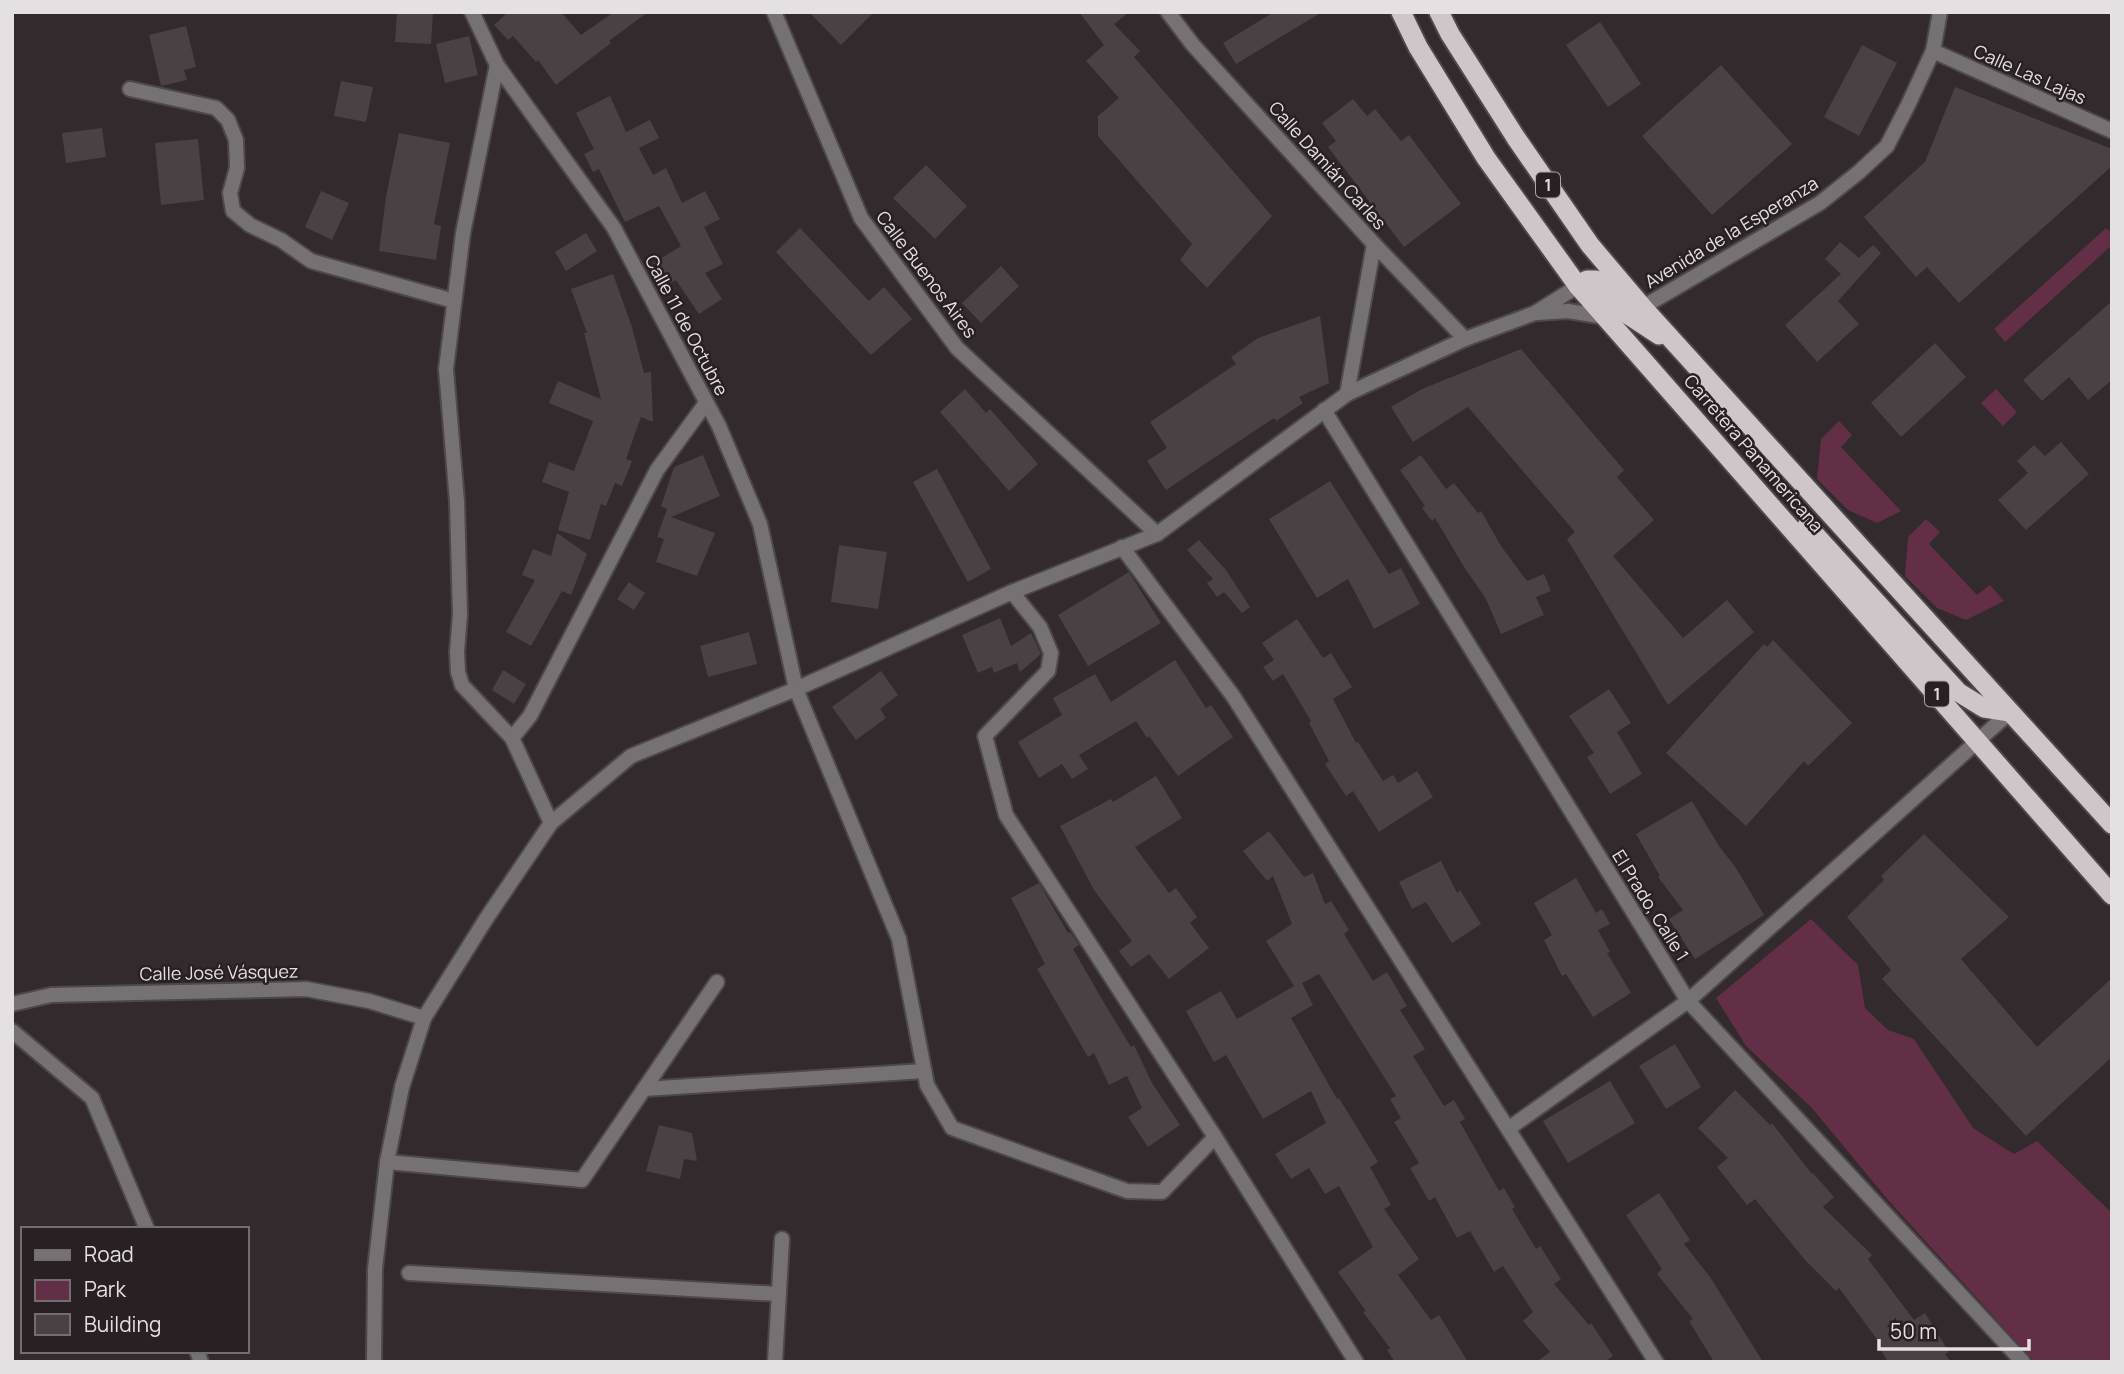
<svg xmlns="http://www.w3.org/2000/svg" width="2124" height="1374" font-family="Manrope,sans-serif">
	<rect width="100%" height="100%" fill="#322a2d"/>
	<g fill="#622f46">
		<polygon points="2106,228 2112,234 2112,245 2005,342 1994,329"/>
		<polygon points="1996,389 2017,412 2003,426 1981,403"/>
		<polygon points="1839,421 1852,435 1841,447 1901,511 1877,523 1848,510 1817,479 1821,439"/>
		<polygon points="1926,519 1940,532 1929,544 1977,595 1990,585 2004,601 1966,620 1937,608 1905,576 1908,537"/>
		<polygon points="1811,919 1858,965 1865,1008 1888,1030 1914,1039 1973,1128 2014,1154 2037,1141 2112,1213 2112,1362 2035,1362 1888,1200 1812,1108 1746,1046 1716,998"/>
	</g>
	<g fill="#494144">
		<polygon points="397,12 433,12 431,44 395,42"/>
		<polygon points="508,12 561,12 581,35 614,12 648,12 609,41 611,43 556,85 538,60 536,62 513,36 508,40 494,25"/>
		<polygon points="809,12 874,12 841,45"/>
		<polygon points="1079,12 1129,12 1114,24 1140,51 1134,57 1272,216 1207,288 1180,260 1192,244 1098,136 1098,116 1119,98 1086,61 1104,45"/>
		<polygon points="1274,12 1322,12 1236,64 1223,43"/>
		<polygon points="1600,22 1641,84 1608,107 1566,45"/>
		<polygon points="186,26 196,67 184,70 187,80 161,86 149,35"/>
		<polygon points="469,36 478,75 445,83 436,44"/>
		<polygon points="1862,45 1897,63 1859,136 1824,117"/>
		<polygon points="1721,65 1792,144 1712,215 1642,136"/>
		<polygon points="341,81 373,87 366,122 334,116"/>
		<polygon points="1955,87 2112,149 2112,166 1959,303 1927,267 1916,277 1864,217 1925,162"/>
		<polygon points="610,96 626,132 650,120 659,138 639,148 653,175 666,168 682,203 705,191 720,219 704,227 723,264 705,273 722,299 699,314 676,280 662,288 649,266 681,246 659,206 625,222 599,169 593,172 584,154 594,149 576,113"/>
		<polygon points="1353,99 1367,116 1375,109 1401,141 1409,135 1461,204 1404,247 1328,147 1336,141 1322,123"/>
		<polygon points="102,128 106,157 66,163 62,133"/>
		<polygon points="399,133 450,143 434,224 441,226 436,260 379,251 386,197"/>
		<polygon points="198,139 204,200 161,205 155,143"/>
		<polygon points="926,165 967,206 935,239 893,198"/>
		<polygon points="321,191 349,203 332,240 305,227"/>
		<polygon points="800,228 869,301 884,287 912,319 871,355 776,252"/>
		<polygon points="586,233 597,251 566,271 555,252"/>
		<polygon points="1840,242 1859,258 1873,245 1881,253 1838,301 1859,324 1817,362 1785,325 1841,274 1825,259"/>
		<polygon points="1001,266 1019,286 981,323 962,303"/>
		<polygon points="613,274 632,327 644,373 651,372 653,422 641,417 626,459 632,461 622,486 615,483 606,506 601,504 590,540 558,530 569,492 542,482 549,462 574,471 593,421 549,403 558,381 601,399 584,333 587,333 571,289"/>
		<polygon points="2112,301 2112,380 2088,400 2069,377 2042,401 2023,380"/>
		<polygon points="1320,316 1329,383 1299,397 1303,403 1276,421 1274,418 1166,490 1147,461 1167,448 1150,422 1236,364 1231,357 1258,338"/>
		<polygon points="1935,343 1966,377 1901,437 1871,403"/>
		<polygon points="1521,349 1624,470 1617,477 1654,520 1613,556 1683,638 1727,600 1754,632 1668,705 1567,539 1575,532 1468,407 1413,442 1391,407 1422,389"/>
		<polygon points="965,389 986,413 990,409 1038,464 1009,491 940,412"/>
		<polygon points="2061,442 2089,474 2026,530 1998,500 2028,473 2017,461 2034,445 2045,456"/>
		<polygon points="703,455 720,496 671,517 715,533 697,576 656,562 664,539 657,537 667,509 661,506 674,467"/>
		<polygon points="1421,455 1446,489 1454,483 1478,513 1481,511 1501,546 1527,581 1544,574 1551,591 1536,597 1544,615 1501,634 1486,599 1464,567 1435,518 1432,521 1422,508 1425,506 1400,470"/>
		<polygon points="937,469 991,569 968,582 913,482"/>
		<polygon points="1330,481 1389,574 1401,568 1420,604 1374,629 1348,579 1317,598 1269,519"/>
		<polygon points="557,533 587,554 571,595 562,591 531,646 506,632 535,580 522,575 533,549 551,556"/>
		<polygon points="1199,540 1226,570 1250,607 1242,613 1224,592 1217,597 1207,583 1213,579 1187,550"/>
		<polygon points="839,545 887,552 878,609 831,602"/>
		<polygon points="1129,572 1161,623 1088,666 1058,615"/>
		<polygon points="629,582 645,593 634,610 617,599"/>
		<polygon points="1000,618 1011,646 1031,633 1041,654 1020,672 1017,663 994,673 992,667 978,673 962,635"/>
		<polygon points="1297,619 1323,658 1331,653 1352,687 1333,699 1356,743 1358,742 1383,781 1393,775 1398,783 1417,771 1433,797 1379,832 1353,791 1346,796 1325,764 1329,761 1309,723 1311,721 1283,674 1273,681 1263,667 1274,660 1262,643"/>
		<polygon points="749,632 757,664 708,677 700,646"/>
		<polygon points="1773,640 1852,723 1808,766 1804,761 1746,826 1666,753 1764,644 1767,647"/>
		<polygon points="1175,660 1206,708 1211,705 1233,737 1178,776 1149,736 1147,738 1136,721 1079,755 1088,769 1072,779 1062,764 1039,778 1018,742 1062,715 1053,698 1095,674 1111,702"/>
		<polygon points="503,670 526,684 514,704 492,690"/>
		<polygon points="881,671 898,695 880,709 886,718 856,740 832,707"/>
		<polygon points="1609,689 1631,723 1617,732 1642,774 1610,794 1587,757 1594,753 1569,716"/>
		<polygon points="1156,776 1182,818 1135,847 1169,893 1176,888 1197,917 1190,923 1209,948 1169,979 1149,954 1131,967 1119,951 1132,941 1094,890 1060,826 1111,799 1113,802"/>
		<polygon points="1692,801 1719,846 1736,868 1764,915 1695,959 1669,919 1683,910 1658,877 1660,876 1636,834"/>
		<polygon points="1269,831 1304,877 1313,873 1325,904 1331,901 1349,930 1344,934 1373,981 1387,972 1407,1006 1400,1010 1425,1049 1413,1056 1444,1106 1454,1100 1465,1119 1460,1122 1499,1191 1504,1188 1515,1207 1512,1209 1536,1249 1540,1246 1561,1279 1554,1284 1589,1325 1591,1323 1613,1356 1604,1362 1536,1362 1550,1352 1523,1321 1533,1312 1503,1266 1494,1272 1470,1231 1457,1238 1435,1197 1429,1201 1410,1168 1419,1163 1394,1122 1401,1118 1390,1099 1396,1096 1319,974 1302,983 1313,1005 1291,1018 1337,1099 1339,1098 1378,1162 1370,1167 1391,1205 1384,1209 1419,1259 1398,1275 1431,1320 1439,1315 1468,1362 1395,1362 1387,1350 1390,1348 1363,1312 1366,1311 1338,1272 1373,1247 1339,1186 1325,1194 1309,1168 1291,1179 1275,1154 1326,1123 1311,1091 1263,1119 1226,1055 1214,1062 1186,1011 1221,991 1237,1019 1294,986 1266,941 1292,924 1273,876 1267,881 1243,851"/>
		<polygon points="1924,834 2009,917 1961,959 2037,1047 2112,978 2112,1057 2026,1136 1882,979 1891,970 1847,917 1884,880 1881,876"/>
		<polygon points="1441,861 1457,893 1460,890 1481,924 1452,943 1426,902 1412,909 1399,882"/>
		<polygon points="1576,878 1596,913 1602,909 1610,924 1598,930 1610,952 1607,953 1631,993 1593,1017 1566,974 1562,976 1544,940 1552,935 1534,903"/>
		<polygon points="1039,883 1068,933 1070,932 1079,945 1073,949 1103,1001 1131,1047 1134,1045 1152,1083 1180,1125 1148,1147 1128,1117 1142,1108 1127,1076 1109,1085 1094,1053 1088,1057 1037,969 1045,964 1011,898"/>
		<polygon points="1675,1044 1701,1087 1666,1109 1639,1066"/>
		<polygon points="1610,1081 1635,1123 1568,1163 1543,1121"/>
		<polygon points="1735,1090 1770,1125 1772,1123 1812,1174 1813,1173 1834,1197 1823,1207 1872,1255 1868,1259 1914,1320 1925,1313 1949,1352 1945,1354 1951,1362 1888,1362 1877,1343 1879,1342 1839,1288 1836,1291 1805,1260 1755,1199 1747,1205 1717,1167 1728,1158 1698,1128"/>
		<polygon points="659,1125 692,1133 697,1161 684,1159 680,1179 646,1171"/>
		<polygon points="1659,1193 1690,1240 1684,1244 1710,1277 1763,1362 1714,1362 1689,1321 1693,1319 1657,1274 1662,1269 1626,1215"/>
	</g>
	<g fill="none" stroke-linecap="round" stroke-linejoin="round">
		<g stroke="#4f474a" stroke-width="18">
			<g id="minor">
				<polyline points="472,12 497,65 614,228 719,426 760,524 796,689 899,939 927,1085 952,1128 1127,1191 1162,1192 1215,1137"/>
				<polyline points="774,12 861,218 957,348 1157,534"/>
				<polyline points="1933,51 2112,131"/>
				<polyline points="497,65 463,233 446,369 457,502 460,615 457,652 458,672 462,685 512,738 551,823"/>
				<polyline points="130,89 216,108 228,120 236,140 237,168 230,193 233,211 250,225 281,240 311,261 454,301"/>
				<polyline points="1347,394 1374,244"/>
				<polyline points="1324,410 1688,1001 2023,1362"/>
				<polyline points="1122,547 1233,696 1656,1362"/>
				<polyline points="1012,592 1040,627 1051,653 1048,671 985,736 1006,815 1215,1137 1356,1362"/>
				<polyline points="512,738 530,716 657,470 706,403"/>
				<polyline points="12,1004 51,995 306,989 369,1001 424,1018"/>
				<polyline points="12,1031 92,1098 147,1229"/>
				<polyline points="644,1089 924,1071"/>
				<polyline points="1508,1129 1688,1001 2010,712"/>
				<polyline points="387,1162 582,1180 717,982"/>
				<polyline points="409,1273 779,1294"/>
				<polyline points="197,1351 201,1362"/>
				<polyline points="374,1362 375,1269 387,1162 402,1087 424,1018 486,919 551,823 631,756 796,689 1012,592 1157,534 1347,394 1465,339"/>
				<polyline points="775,1362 782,1239"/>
			</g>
		</g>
		<g stroke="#4f474a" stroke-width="18">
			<g id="tertiary">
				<polyline points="1168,12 1193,45 1374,244 1465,339 1535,313 1578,286"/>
				<polyline points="1643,307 1820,203 1859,172 1887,146 1909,103 1933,51 1940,12"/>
				<polyline points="1537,313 1568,311 1605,317"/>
			</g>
		</g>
		<g stroke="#4f474a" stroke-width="23">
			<g id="trunk">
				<polyline points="1401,12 1418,47 1486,158 1578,286 2112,895"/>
				<polyline points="1439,12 1450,34 1516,138 1590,245 1645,310 2112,824"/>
				<polyline points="1578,286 1587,280 1596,280 1627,314 1659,335"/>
				<polyline points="1807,526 1958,692 1984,708 2010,712"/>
			</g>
		</g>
		<use href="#minor" stroke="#767274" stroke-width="14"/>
		<use href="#tertiary" stroke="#767274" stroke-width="14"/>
		<use href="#trunk" stroke="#cfc6c9" stroke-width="19"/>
	</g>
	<g text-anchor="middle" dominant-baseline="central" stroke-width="5" stroke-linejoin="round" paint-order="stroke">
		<g fill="#282023" stroke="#aca6a9" stroke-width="2">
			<rect x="1536" y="172.5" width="24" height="25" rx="5"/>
			<rect x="1925" y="681.5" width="24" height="25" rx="5"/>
		</g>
		<g font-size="16" font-weight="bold" fill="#e5e0e2">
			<text x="1548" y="185">1</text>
			<text x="1937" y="694">1</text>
		</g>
		<g font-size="18" fill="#e5e0e2" stroke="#282023">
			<text transform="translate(2030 74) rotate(24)">Calle Las Lajas</text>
			<text transform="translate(1328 165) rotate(48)">Calle Damián Carles</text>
			<text transform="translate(1731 232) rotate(-31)">Avenida de la Esperanza</text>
			<text transform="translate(927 274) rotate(53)">Calle Buenos Aires</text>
			<text transform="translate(687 325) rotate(62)">Calle 11 de Octubre</text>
			<text transform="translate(1754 453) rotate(49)">Carretera Panamericana</text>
			<text transform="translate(1651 905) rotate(58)">El Prado, Calle 1</text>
			<text transform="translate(219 972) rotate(-1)">Calle José Vásquez</text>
		</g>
	</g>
	<rect width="2124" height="1374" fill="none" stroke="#e5e0e2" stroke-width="28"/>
	<rect x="21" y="1227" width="228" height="126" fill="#282023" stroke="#746d6f" stroke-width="2"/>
	<rect x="35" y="1250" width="35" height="10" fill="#767274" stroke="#746d6f" stroke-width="2"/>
	<text x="84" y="1262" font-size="21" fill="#e5e0e2">Road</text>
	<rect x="35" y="1280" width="35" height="21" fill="#622f46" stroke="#746d6f" stroke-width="2"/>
	<text x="84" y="1297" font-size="21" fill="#e5e0e2">Park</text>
	<rect x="35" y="1314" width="35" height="21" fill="#494144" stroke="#746d6f" stroke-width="2"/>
	<text x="84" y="1332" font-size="21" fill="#e5e0e2">Building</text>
	<path d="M1879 1339v10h150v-10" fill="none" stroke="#e5e0e2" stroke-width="3.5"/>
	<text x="1890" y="1339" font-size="21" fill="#e5e0e2" stroke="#282023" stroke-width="5" paint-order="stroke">50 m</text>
</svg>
